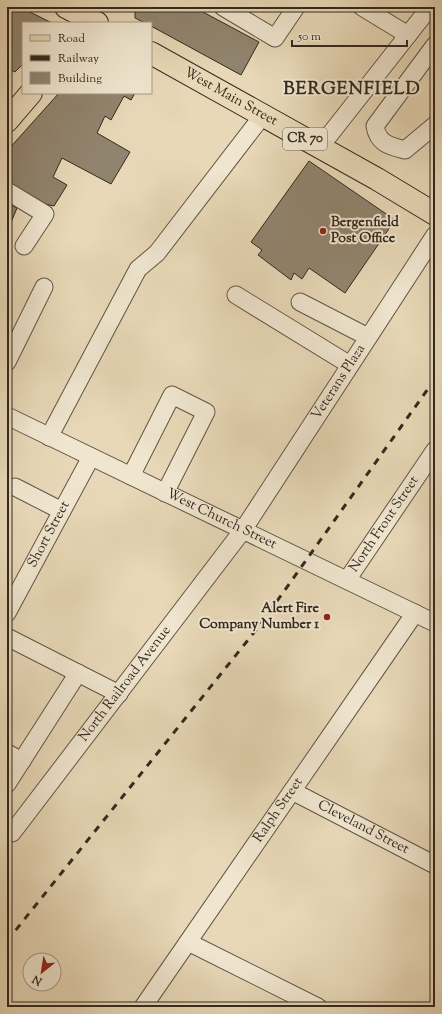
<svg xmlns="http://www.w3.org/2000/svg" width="442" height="1014" font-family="'Sorts Mill Goudy',serif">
	<rect width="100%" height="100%" fill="#e8d8b7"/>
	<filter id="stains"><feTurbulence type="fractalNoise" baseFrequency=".005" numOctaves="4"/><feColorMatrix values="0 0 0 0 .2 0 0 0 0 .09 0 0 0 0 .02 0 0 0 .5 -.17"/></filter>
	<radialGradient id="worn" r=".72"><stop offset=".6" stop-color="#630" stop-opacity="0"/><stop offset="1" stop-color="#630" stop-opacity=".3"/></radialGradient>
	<g fill="#91846e" stroke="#32291f">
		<polygon points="7,7 20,7 52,23 23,23 23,64 15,72 7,68"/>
		<polygon points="137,7 206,7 203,12 259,42 241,75 151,26 151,23 145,23 135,18 135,8"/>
		<polygon points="254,7 266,7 264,12"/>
		<polygon points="59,93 135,93 131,100 124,96 111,120 105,116 97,133 130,152 111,184 62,158 53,177 67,185 54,206 32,201 7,182 7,151"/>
		<polygon points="309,161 395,220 345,293 309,268 302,279 294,273 291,280 258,255 262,250 251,242"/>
		<polygon points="7,203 17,208 7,232"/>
	</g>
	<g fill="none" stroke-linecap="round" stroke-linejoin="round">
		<g stroke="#605545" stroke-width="19">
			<g id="minor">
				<polyline points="223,7 275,38 296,7"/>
				<polyline points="362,7 408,35"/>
				<path d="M435,45L375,126C378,144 390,146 405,150L435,125"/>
				<polyline points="320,147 430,7"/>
				<polyline points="7,191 45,214 24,246"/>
				<polyline points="236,295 350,365"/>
				<polyline points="300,302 368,337"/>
				<polyline points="7,362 44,287"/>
				<path id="s1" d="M7,416L435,623"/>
				<polyline points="49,437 138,269 157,253 263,115"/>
				<polyline points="131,476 172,395 206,412 165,493"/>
				<polyline points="15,487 62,511"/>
				<path id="s2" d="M347,580L435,450"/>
				<path id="s3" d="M7,613L91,457"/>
				<polyline points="7,637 119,694"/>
				<polyline points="7,753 22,761"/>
				<polyline points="7,784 78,673"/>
				<path id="s4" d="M292,791L435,865"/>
				<path id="s5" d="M7,830L12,833L243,530L435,235"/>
				<polyline points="188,942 318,1007"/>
				<path id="s6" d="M143,1007L415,613"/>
			</g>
		</g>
		<g stroke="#32291f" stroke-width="24">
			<g id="major">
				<polyline points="66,7 97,23"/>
				<path id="s7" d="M151,53L377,179L435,214"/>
				<polyline points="7,121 31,93"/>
			</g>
		</g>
		<use href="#minor" stroke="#f0e6d0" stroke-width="17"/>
		<use href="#major" stroke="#e8d8b7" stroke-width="22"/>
		<polyline stroke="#32291f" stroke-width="3" stroke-dasharray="7 7" stroke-linecap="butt" points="7,941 260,625 435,379"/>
	</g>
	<g fill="#8f2418" stroke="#f0e6d0" stroke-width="1.5">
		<circle cx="323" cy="231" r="4"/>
		<circle cx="327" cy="617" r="4"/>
	</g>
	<g text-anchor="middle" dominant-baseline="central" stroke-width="4" stroke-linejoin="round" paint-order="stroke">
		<rect fill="#f0e6d0" stroke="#6b6254" stroke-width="1" x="283" y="128" width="44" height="22" rx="3"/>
		<g font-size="13" font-weight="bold" fill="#32291f">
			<text x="305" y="139">CR 70</text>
		</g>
		<g font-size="14" fill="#32291f" stroke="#f0e6d0">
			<text stroke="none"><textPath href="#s7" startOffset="91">West Main Street</textPath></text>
			<text stroke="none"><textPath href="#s5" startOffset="563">Veterans Plaza</textPath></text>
			<text stroke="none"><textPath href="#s1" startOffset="238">West Church Street</textPath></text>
			<text stroke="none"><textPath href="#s2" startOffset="67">North Front Street</textPath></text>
			<text stroke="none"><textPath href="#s3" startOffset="89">Short Street</textPath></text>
			<text stroke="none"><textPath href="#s5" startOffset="193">North Railroad Avenue</textPath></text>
			<text stroke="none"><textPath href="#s6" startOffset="239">Ralph Street</textPath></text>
			<text stroke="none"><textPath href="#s4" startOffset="80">Cleveland Street</textPath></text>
		</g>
		<g font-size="14" font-weight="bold" fill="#32291f" stroke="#f0e6d0" text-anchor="start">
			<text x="331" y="223">Bergenfield<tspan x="331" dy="16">Post Office</tspan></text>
			<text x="319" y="609" text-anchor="end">Alert Fire<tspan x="319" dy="16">Company Number 1</tspan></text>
		</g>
		<g font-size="18" font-weight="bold" letter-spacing="1" fill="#32291f" stroke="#f0e6d0">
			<text x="352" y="90">BERGENFIELD</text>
		</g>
	</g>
	<rect width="442" height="1014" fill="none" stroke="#e8d8b7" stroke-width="24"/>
	<rect x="8" y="8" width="426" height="998" fill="none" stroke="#32291f" stroke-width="2"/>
	<rect x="12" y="12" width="418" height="990" fill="none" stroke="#32291f"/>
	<rect x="22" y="22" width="130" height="72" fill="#f0e6d0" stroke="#a49a89"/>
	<rect x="30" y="35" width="20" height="6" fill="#e8d8b7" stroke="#a49a89"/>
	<text x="58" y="42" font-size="12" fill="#32291f">Road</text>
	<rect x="30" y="55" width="20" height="6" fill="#32291f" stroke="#a49a89"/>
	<text x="58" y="62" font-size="12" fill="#32291f">Railway</text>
	<rect x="30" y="72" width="20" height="12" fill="#91846e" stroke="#a49a89"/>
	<text x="58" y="82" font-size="12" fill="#32291f">Building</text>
	<g transform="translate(42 972) rotate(210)"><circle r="19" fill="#f0e6d0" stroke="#a49a89"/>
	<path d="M0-3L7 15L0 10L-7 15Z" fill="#8f2418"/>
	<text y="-6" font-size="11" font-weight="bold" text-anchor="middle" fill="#32291f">N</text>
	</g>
	<path d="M292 40v6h115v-6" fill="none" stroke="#32291f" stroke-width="2"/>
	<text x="298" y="40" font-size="12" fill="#32291f" stroke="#f0e6d0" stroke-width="3" paint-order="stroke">50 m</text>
	<rect width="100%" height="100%" filter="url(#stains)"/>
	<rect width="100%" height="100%" fill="url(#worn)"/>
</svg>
